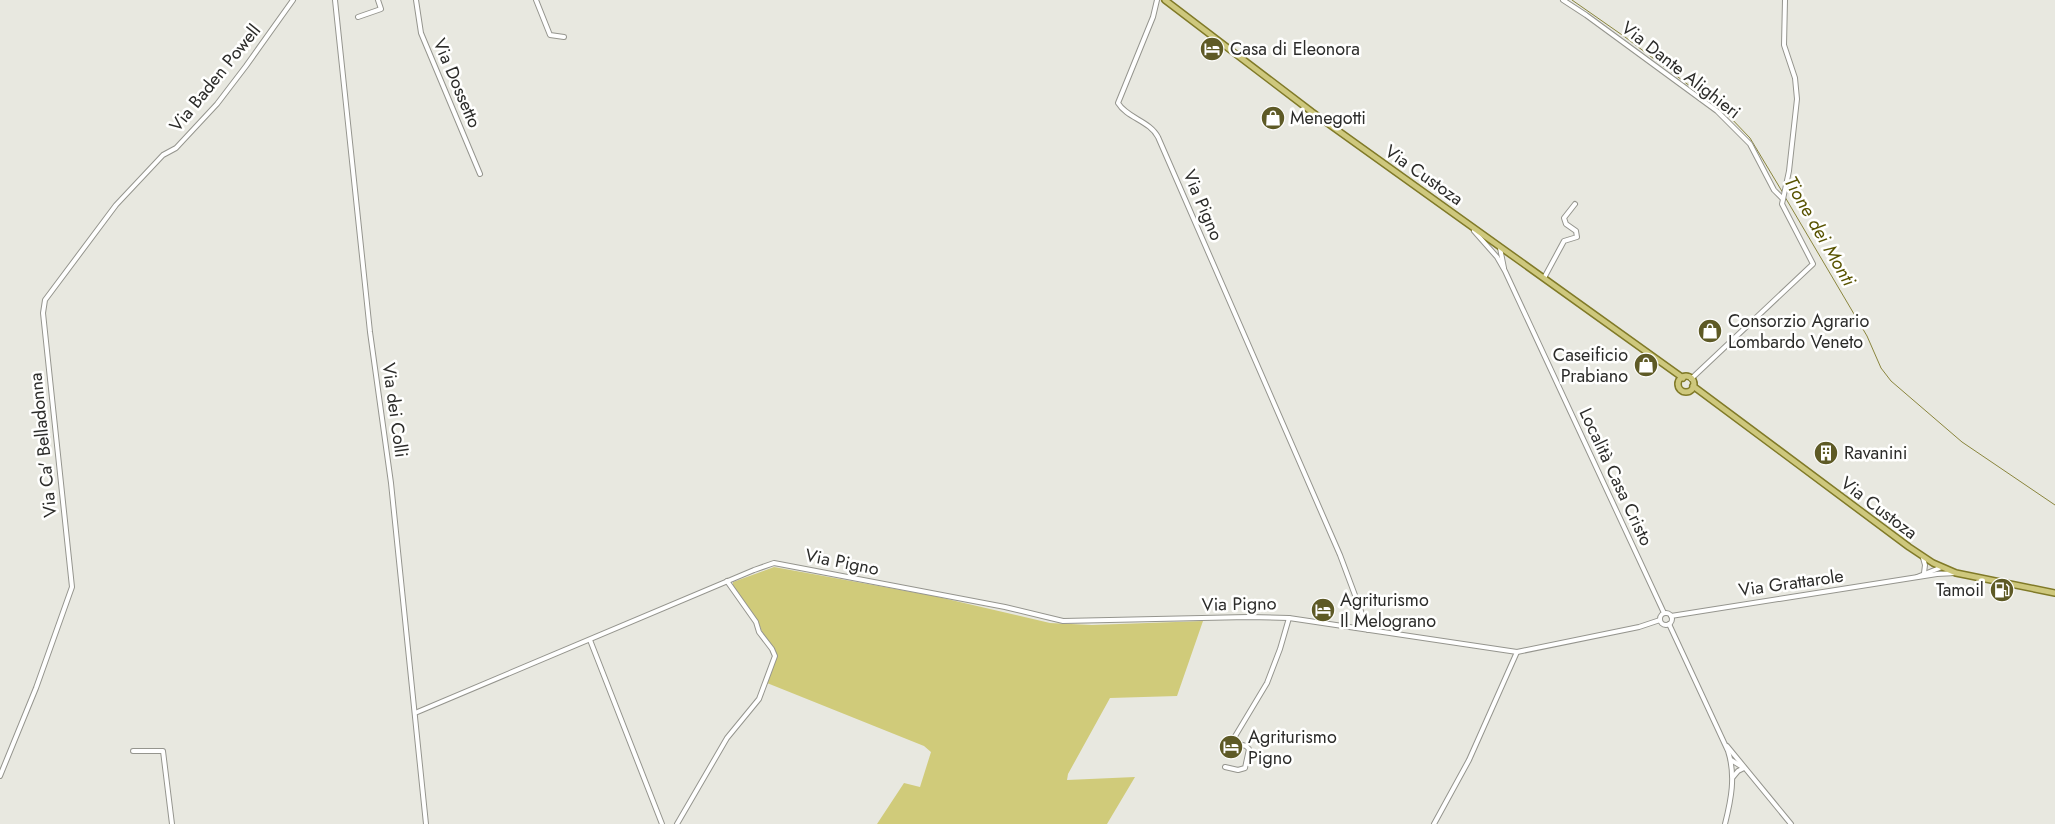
<svg xmlns="http://www.w3.org/2000/svg" width="2055" height="824" font-family="Jost,sans-serif">
	<rect width="100%" height="100%" fill="#e8e8e0"/>
	<polygon fill="#d0cb7a" points="774,567 934,596 1050,623 1092,625 1203,621 1177,696 1110,698 1068,774 1067,780 1135,777 1107,824 877,824 904,783 920,787 931,752 924,746 767,683 777,655 763,635 758,621 733,587 733,582"/>
	<g fill="none" stroke-linecap="round" stroke-linejoin="round">
		<g stroke="#8a853d" stroke-width="1">
			<polyline points="1572,0 1625,37 1727,114 1750,138 1783,193"/>
			<polyline points="1785,197 1867,336 1881,368 1891,381 1962,442 2055,505"/>
		</g>
		<g stroke="#95958e" stroke-width="6">
			<g id="minor">
				<polyline points="335,0 370,332 391,483 426,824"/>
				<polyline points="416,0 421,33 480,174"/>
				<polyline points="536,0 550,35 564,37"/>
				<path d="M1157,0L1153,17L1118,103C1127,118 1150,121 1158,137L1340,555L1368,630"/>
				<polyline points="1563,0 1586,15 1717,111 1750,144 1774,190 1783,199"/>
				<polyline points="358,17 381,9 378,0"/>
				<polyline points="1474,231 1497,257 1505,271 1664,613"/>
				<polyline points="1500,248 1504,268"/>
				<polyline points="1544,278 1564,241 1577,237 1576,231 1566,224 1564,218 1575,204"/>
				<polyline points="1691,379 1813,264 1782,204 1789,171 1797,99 1795,78 1784,45 1785,0"/>
				<polyline points="1923,558 1925,565 1924,573"/>
				<polyline points="1917,577 1942,567"/>
				<circle cx="1666" cy="619" r="6"/>
				<polyline points="1671,616 1937,574 1956,573"/>
				<path d="M1669,624L1728,751C1736,776 1731,800 1725,824"/>
				<polyline points="590,640 662,824"/>
				<polyline points="415,713 754,570 774,563 1005,607 1063,621 1248,617 1289,618 1517,652 1639,627 1660,620"/>
				<polyline points="1727,746 1791,824"/>
				<polyline points="133,751 163,751 172,824"/>
				<polyline points="1731,760 1744,768"/>
				<polyline points="1225,767 1238,770 1245,768 1249,749 1246,746 1235,743 1234,738 1267,683 1280,649 1289,618"/>
				<polyline points="0,776 36,688 72,587 43,313 45,300 116,205 163,155 176,148 217,104 246,66 293,0"/>
				<polyline points="1733,777 1738,771 1744,768"/>
				<polyline points="677,824 727,738 759,699 775,656 772,649 759,632 756,622 727,581"/>
				<polyline points="1434,824 1469,760 1517,652"/>
			</g>
		</g>
		<g stroke="#807a28" stroke-width="8">
			<g id="major">
				<polyline points="1165,0 1312,112 1683,378"/>
				<circle cx="1686" cy="384" r="8"/>
				<polyline points="1693,386 1909,547 1933,563 1956,573 2055,593"/>
			</g>
		</g>
		<use href="#minor" stroke="#fff" stroke-width="4"/>
		<use href="#major" stroke="#cec87d" stroke-width="5"/>
	</g>
	<defs>
		<g id="hotel-disc" transform="scale(1.25)"><circle r="9.5" fill="#5e5a26" stroke="#fffffe"/><path d="M-6-4.5h1.5V1H6V5H4.5V3h-9V5H-6ZM-4 0a1.8 1.8 0 1 1 3.6 0ZM.5 0V-2.5h3Q6-2.5 6 0Z" fill="#fff"/></g>
		<g id="shop-disc" transform="scale(1.25)"><circle r="9.5" fill="#5e5a26" stroke="#fffffe"/><path d="M-5-2.5h2.3a2.7 3.5 0 0 1 5.4 0H5L5.5 6h-11ZM-1.5-2.5h3a1.5 2.3 0 0 0-3 0Z" fill="#fff"/></g>
		<g id="building-disc" transform="scale(1.25)"><circle r="9.5" fill="#5e5a26" stroke="#fffffe"/><path d="M-4-6H4V6H1V3H-1V6H-4ZM-2.5-4.3h1.7v1.8h-1.7ZM.8-4.3h1.7v1.8H.8ZM-2.5-1h1.7V.8h-1.7ZM.8-1h1.7V.8H.8Z" fill="#fff"/></g>
		<g id="fuel-disc" transform="scale(1.25)"><circle r="9.5" fill="#5e5a26" stroke="#fffffe"/><path d="M-5.5-6h7V0h2V4h1.3V-2.5L3-4.5l.8-.8L6-3V5H2.5V1h-1V6h-7ZM-4.2-4.7v3.2H.2V-4.7Z" fill="#fff"/></g>
	</defs>
	<g fill-rule="evenodd">
		<use href="#hotel-disc" x="1212" y="49"/>
		<use href="#shop-disc" x="1273" y="118"/>
		<use href="#shop-disc" x="1710" y="331"/>
		<use href="#shop-disc" x="1646" y="365"/>
		<use href="#building-disc" x="1826" y="453"/>
		<use href="#fuel-disc" x="2002" y="590"/>
		<use href="#hotel-disc" x="1323" y="610"/>
		<use href="#hotel-disc" x="1231" y="747"/>
	</g>
	<g text-anchor="middle" dominant-baseline="central" stroke-width="5" stroke-linejoin="round" paint-order="stroke">
		<g font-size="18" fill="#2c2c2a" stroke="#fffffe" text-anchor="start">
			<text x="1230" y="49">Casa di Eleonora</text>
			<text x="1290" y="118">Menegotti</text>
			<text x="1728" y="321">Consorzio Agrario<tspan x="1728" dy="21">Lombardo Veneto</tspan></text>
			<text x="1628" y="355" text-anchor="end">Caseificio<tspan x="1628" dy="21">Prabiano</tspan></text>
			<text x="1844" y="453">Ravanini</text>
			<text x="1984" y="590" text-anchor="end">Tamoil</text>
			<text x="1340" y="600">Agriturismo<tspan x="1340" dy="21">Il Melograno</tspan></text>
			<text x="1248" y="737">Agriturismo<tspan x="1248" dy="21">Pigno</tspan></text>
		</g>
		<g font-size="18" fill="#2c2c2a" stroke="#fffffe">
			<text transform="translate(1681 70) rotate(38)">Via Dante Alighieri</text>
			<text transform="translate(215 78) rotate(-51)">Via Baden Powell</text>
			<text transform="translate(457 83) rotate(67)">Via Dossetto</text>
			<text transform="translate(1424 175) rotate(35)">Via Custoza</text>
			<text transform="translate(1203 205) rotate(67)">Via Pigno</text>
			<text transform="translate(395 410) rotate(82)">Via dei Colli</text>
			<text transform="translate(43 445) rotate(-96)">Via Ca' Belladonna</text>
			<text transform="translate(1616 477) rotate(65)">Località Casa Cristo</text>
			<text transform="translate(1879 508) rotate(37)">Via Custoza</text>
			<text transform="translate(842 562) rotate(11)">Via Pigno</text>
			<text transform="translate(1791 583) rotate(-8)">Via Grattarole</text>
			<text transform="translate(1239 604) rotate(-1)">Via Pigno</text>
		</g>
		<g font-size="19" font-style="italic" fill="#585300" stroke="#fffffe">
			<text transform="translate(1820 231) rotate(60)">Tione dei Monti</text>
		</g>
	</g>
</svg>
